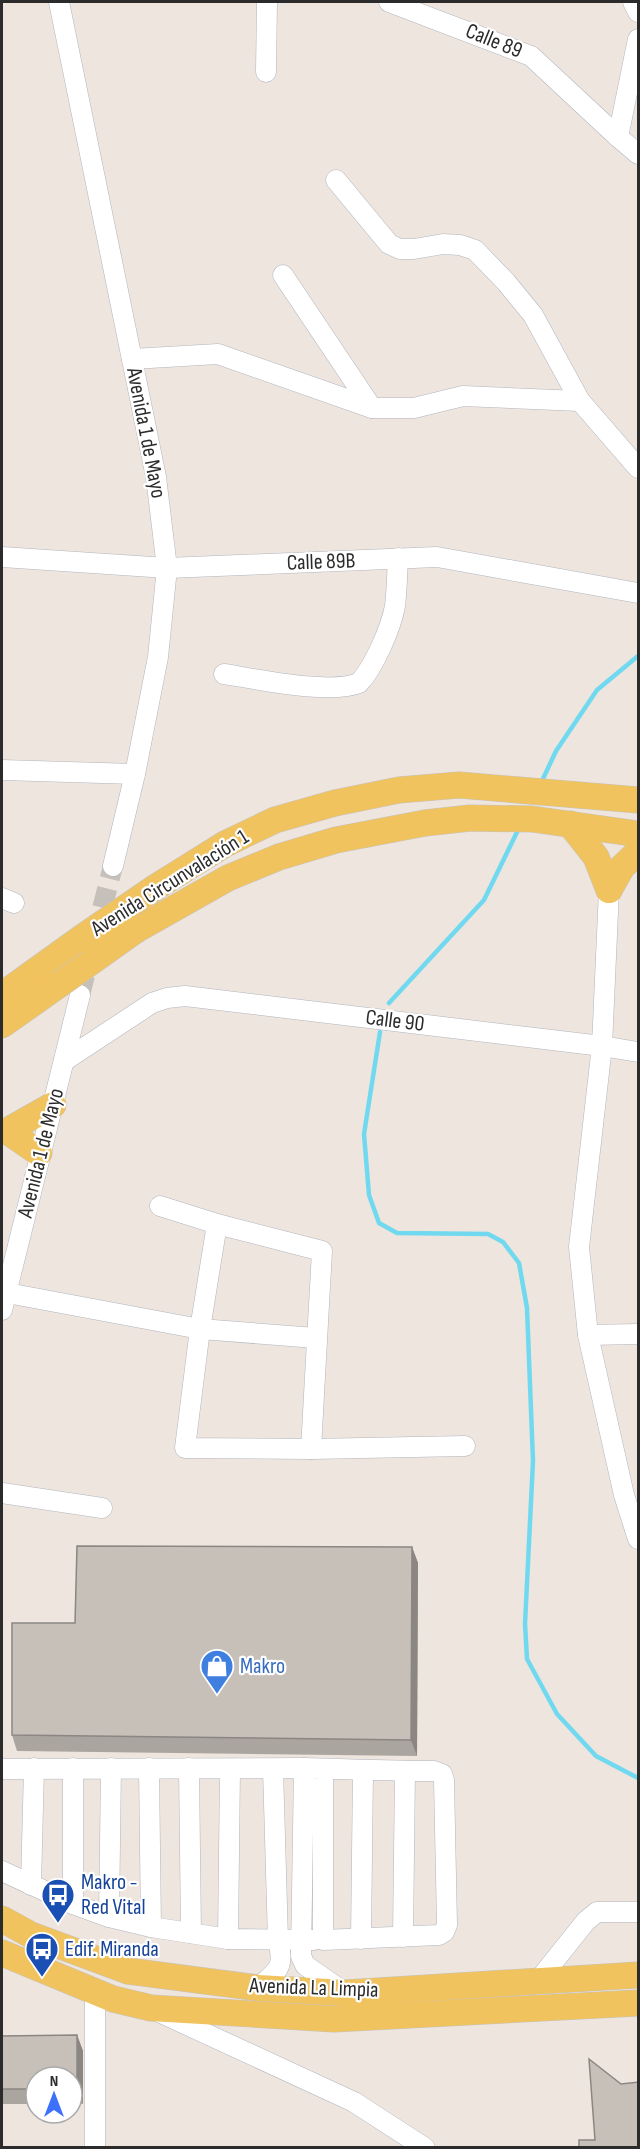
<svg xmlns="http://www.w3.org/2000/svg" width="640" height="2149" font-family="'Sofia Sans Condensed',sans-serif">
	<rect width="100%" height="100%" fill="#ede5de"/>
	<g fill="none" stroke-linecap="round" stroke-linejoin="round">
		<g stroke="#71d9ef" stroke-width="4.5">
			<polyline points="541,783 556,751 597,690 638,656"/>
			<polyline points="389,1003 484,900 519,828"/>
			<polyline points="380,1032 364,1134 369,1195 379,1223 397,1233 488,1234 503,1242 519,1263 527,1308 533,1461 525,1624 527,1659 557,1714 596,1756 638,1778"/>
		</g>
		<polyline stroke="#c6c0ba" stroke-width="20" stroke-dasharray="20 10" stroke-linecap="butt" points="80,995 113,866"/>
		<g stroke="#b1b5bf" stroke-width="21">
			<g id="minor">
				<polyline points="59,2 156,477 167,568 158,657 135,774 113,866"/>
				<polyline points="389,2 531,56 618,137 638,154"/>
				<polyline points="633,2 638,12"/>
				<polyline points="266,72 267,2"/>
				<polyline points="618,137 638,39"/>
				<polyline points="336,180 389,244 400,249 414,249 443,244 460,245 475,250 506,282 533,315 580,401 638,468"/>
				<polyline points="283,275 372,408"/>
				<polyline points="132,359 218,354 372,408 414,408 463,396 580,401"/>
				<polyline points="2,557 167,568 437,557 638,593"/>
				<path d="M224,674C257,679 330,695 359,683C374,667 391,628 395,606C397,590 397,574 398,558"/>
				<polyline points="2,770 135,774"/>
				<polyline points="609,890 602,1046 579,1247 588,1335 624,1495 638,1539"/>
				<polyline points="2,898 14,903"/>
				<polyline points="64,1061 152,1003 167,998 185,996 602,1046 638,1052"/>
				<polyline points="160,1206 217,1224 322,1251 311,1449 185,1448 200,1329 217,1224"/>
				<polyline points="2,1292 200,1329 316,1338"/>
				<polyline points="2,1310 80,995"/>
				<polyline points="588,1335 638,1334"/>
				<polyline points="311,1449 465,1446"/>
				<polyline points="2,1493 102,1508"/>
				<polyline points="73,1768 73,1904"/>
				<polyline points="149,1768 151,1927"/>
				<polyline points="189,1768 191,1933"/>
				<path d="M304,1768C347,1769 390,1771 434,1771L442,1774L444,1780L447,1925L444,1932L439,1935L323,1940V1769"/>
				<polyline points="2,1769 304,1768 301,1956 305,1965 345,1993"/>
				<polyline points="2,1871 73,1904 109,1917 151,1927 228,1939 314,1940"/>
				<polyline points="31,1885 34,1768"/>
				<polyline points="109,1917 111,1768"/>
				<polyline points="403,1937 405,1771"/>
				<polyline points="228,1939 230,1769"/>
				<polyline points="361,1939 363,1771"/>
				<polyline points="538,1981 586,1921 597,1912 638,1912"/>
				<path d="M258,1988C278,1969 285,1970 278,1940L273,1769"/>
				<polyline points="95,1992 95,2148"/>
				<polyline points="159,2012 354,2102 425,2148"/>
			</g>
		</g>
		<g stroke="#c4c4c4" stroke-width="27">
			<g id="major">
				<polyline points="570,824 596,857 609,890"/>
				<polyline points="156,887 225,844 275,820 335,803 399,790 459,785 638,800"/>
				<polyline points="609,890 622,867 638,852"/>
				<polyline points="136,930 228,878 279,857 336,840 425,823 470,818 532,819 638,834"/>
				<polyline points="2,995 80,939"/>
				<polyline points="2,1025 60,984"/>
				<polyline points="2,1131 7,1131 53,1105"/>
				<polyline points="7,1131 39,1153"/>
				<polyline points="2,1919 31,1935 128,1971 258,1988 345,1993 638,1975"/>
				<polyline points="2,1953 113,1999 151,2008 334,2019 638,2003"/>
			</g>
		</g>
		<use href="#minor" stroke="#fff" stroke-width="20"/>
		<use href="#major" stroke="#f1c35e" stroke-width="26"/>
		<g stroke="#c4c4c4" stroke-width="27" stroke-linecap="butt">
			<g id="major-bridge">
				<polyline points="80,939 156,887"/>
				<polyline points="60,984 136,930"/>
			</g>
		</g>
		<use href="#major-bridge" stroke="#f1c35e" stroke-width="26"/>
	</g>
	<g fill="#aaa59f">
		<polygon points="412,1547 418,1563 417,1756 17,1751 12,1735 75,1623"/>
		<polygon points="77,2035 83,2051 83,2104 72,2104 72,2077 36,2077 36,2104 2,2104 2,2036"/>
	</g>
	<g fill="#8b8682">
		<polygon points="412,1547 418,1563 417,1756 411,1740"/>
		<polygon points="77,2035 83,2051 83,2104 77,2089"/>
	</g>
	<g fill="#c6c0b9" stroke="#8b8682" stroke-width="1.5">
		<polygon points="77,1546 412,1547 411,1740 12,1735 12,1623 75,1623"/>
		<polygon points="77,2035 77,2089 72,2089 72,2077 36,2077 36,2089 2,2089 2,2036"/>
		<polygon points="589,2059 621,2084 639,2082 639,2148 579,2148 579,2140 595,2140"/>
	</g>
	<defs>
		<g id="shop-pin" transform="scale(1.725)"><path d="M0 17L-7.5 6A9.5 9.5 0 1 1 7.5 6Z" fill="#3f7fe0" stroke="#fff"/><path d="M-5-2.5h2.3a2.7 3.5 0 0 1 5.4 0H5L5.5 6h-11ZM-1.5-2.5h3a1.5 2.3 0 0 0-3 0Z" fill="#fff"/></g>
		<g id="bus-pin" transform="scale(1.725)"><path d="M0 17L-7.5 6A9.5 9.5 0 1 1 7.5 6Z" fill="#1a4fb4" stroke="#fff"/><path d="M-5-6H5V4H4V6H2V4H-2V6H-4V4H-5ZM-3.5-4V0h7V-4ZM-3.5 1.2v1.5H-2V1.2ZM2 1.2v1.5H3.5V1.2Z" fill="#fff"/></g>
	</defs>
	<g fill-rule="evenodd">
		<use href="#shop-pin" x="217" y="1666"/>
		<use href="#bus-pin" x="58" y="1895"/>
		<use href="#bus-pin" x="42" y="1949"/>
	</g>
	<g text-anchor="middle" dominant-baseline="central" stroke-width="4.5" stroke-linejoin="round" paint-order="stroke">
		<g font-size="22" fill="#2b2b2b" stroke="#fff">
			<text transform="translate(494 41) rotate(22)">Calle 89</text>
			<text transform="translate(146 433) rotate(79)">Avenida 1 de Mayo</text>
			<text transform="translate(321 562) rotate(-2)">Calle 89B</text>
			<text transform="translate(170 883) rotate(-32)">Avenida Circunvalación 1</text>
			<text transform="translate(395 1021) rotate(7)">Calle 90</text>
			<text transform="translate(41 1153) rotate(-76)">Avenida 1 de Mayo</text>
			<text transform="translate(314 1988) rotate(2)">Avenida La Limpia</text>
		</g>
		<g font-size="22" fill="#366cbe" stroke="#fff" text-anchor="start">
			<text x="240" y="1666">Makro</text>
		</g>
		<g font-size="22" fill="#164399" stroke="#fff" text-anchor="start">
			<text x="81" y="1882">Makro -<tspan x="81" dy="25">Red Vital</tspan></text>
			<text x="65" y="1949">Edif. Miranda</text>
		</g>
	</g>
	<rect width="640" height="2149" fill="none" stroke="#2b2b2b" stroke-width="6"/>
	<g transform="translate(54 2095)"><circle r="28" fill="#ffffff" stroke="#aaaaaa" stroke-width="1.5"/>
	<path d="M0-4.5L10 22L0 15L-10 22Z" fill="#3d71fb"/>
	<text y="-9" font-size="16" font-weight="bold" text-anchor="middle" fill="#2b2b2b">N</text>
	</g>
</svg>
